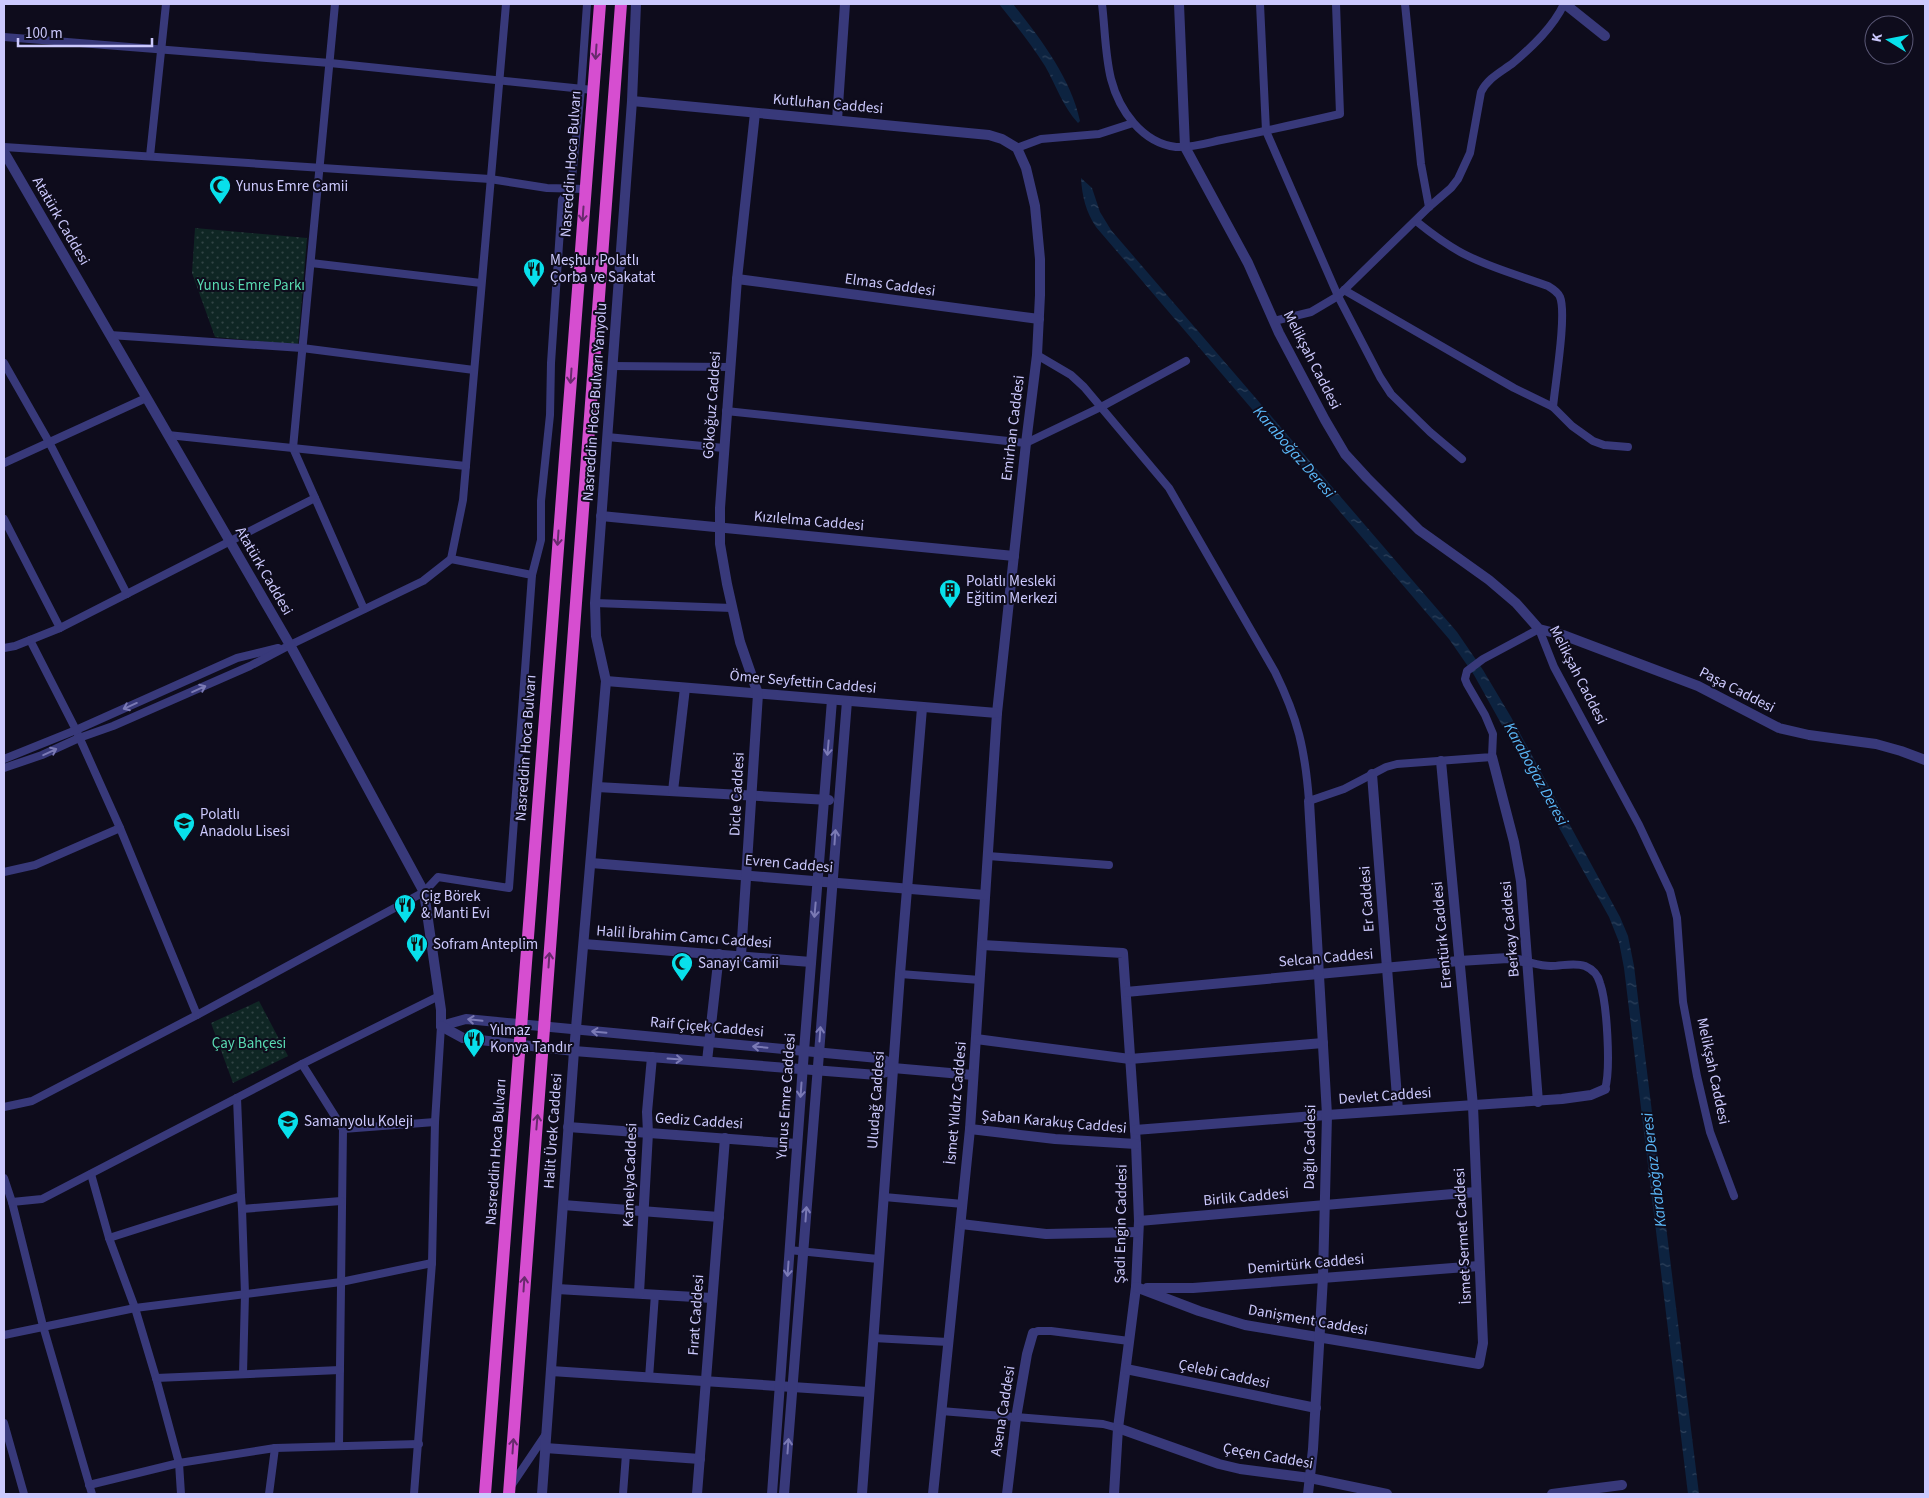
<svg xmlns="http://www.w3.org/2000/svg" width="1929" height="1498" font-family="'Source Sans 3',sans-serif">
	<defs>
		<pattern id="park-dots" width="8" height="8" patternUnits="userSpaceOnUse" patternTransform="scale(1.25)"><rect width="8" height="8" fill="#0f2624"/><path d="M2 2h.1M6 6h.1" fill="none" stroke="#314445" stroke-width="1.8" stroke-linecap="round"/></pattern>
		<pattern id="water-ripples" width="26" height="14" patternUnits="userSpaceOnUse" patternTransform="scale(1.25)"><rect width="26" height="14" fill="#0d2340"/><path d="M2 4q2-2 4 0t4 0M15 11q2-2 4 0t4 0" fill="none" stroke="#2f425c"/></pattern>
	</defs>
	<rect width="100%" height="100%" fill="#0e0c1c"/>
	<g fill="url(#park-dots)">
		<polygon points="195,228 307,238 298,345 215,337 192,273"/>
		<polygon points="259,1001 288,1056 233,1083 211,1023"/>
	</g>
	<g fill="url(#water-ripples)">
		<path d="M999,4H1013C1040,38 1071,78 1080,121L1078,123C1063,107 1056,85 1045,66C1031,44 1015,24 999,4Z"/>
		<path d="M1081,178L1092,188L1100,212L1111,230L1457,632L1483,670L1511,717L1620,917L1628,936L1634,966L1699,1494H1688L1624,968L1619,942L1609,917L1474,675L1449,639L1096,227C1086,212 1082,196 1081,178Z"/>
	</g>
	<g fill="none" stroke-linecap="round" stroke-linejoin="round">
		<g stroke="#38397a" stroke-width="8">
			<polyline points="335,4 293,448 364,609"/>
			<path d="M1102,4C1105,28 1105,55 1111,79C1119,110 1142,143 1176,147C1191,148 1207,143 1221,140C1261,132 1301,123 1340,114L1336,4"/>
			<polyline points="1260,4 1266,131 1338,296 1380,377 1391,394 1430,432 1462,459"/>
			<polyline points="1405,4 1421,164 1429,207"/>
			<polyline points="4,37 330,63 593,90"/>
			<polyline points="4,147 490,179 547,188 585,189"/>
			<polyline points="1017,148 1041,139 1099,134 1133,123"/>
			<polyline points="150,156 166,4"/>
			<path d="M1416,221C1432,234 1449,247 1468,256C1494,269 1521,276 1548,286C1553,289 1558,292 1560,297C1567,314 1555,385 1553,407"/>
			<polyline points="311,263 481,283"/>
			<polyline points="1344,290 1514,388 1553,407 1572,426 1593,441 1604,445 1628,447"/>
			<path d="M1274,321L1311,312L1338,296L1429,207L1451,188L1458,179L1470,153L1481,92C1488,78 1501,72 1513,63C1533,46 1553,27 1564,4"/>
			<polyline points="110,335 302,348 474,370"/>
			<path d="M1037,355L1071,375L1084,387L1169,488L1275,672C1298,719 1305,749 1309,801L1344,789L1386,767L1397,764L1492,757L1493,734L1485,715L1467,684L1465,679L1467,671L1483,659L1539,629L1554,667L1639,825L1670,891L1677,918L1683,1002L1697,1076L1710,1132L1734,1196"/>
			<polyline points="4,363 49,442 127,594"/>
			<polyline points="612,366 729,367"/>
			<polyline points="726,411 1026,443 1101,407 1186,361"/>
			<polyline points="168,435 466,466"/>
			<polyline points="607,437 724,448"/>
			<polyline points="4,463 146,398"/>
			<polyline points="4,519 60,628"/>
			<polyline points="532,575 541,540 541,501 550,415 551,363 562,200 571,188 581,89 587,4"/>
			<polyline points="595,603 732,608"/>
			<polyline points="30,640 76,730 120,828 197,1015"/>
			<polyline points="4,648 15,646 60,628 315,498"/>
			<polyline points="4,759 76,730 237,658 278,648"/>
			<polyline points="4,768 42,755 79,738 113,726 250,666 290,645 423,581 451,559 463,500 506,4"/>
			<polyline points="988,856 1109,865"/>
			<polyline points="4,872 35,865 120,828"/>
			<path d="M1528,962C1536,964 1543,966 1551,966C1562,966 1574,962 1585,966C1592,969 1598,975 1600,983C1607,1003 1611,1069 1605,1089"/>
			<polyline points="900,974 980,980"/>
			<polyline points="302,1064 343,1129 339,1446"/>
			<polyline points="237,1098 241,1196"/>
			<polyline points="4,1107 32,1101 197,1015 424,892 438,877 509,888 532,575 451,559"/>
			<polyline points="343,1129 435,1122"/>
			<polyline points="91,1174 109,1238 135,1308 156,1378 179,1463 181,1494"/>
			<polyline points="4,1178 12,1202 43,1326 92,1494"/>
			<polyline points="884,1197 963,1204"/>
			<polyline points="12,1202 42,1199 302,1064 439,996"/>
			<polyline points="242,1209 245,1294 243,1374"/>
			<polyline points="109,1238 241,1196 242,1209 341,1201"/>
			<polyline points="789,1250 878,1259"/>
			<polyline points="1033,1333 1038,1331 1051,1331 1129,1341"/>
			<polyline points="4,1335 135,1308 341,1282 432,1263"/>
			<polyline points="873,1338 948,1342"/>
			<polyline points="156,1378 340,1370"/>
			<polyline points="649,1378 655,1294"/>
			<polyline points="941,1411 1103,1424 1118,1428"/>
			<polyline points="4,1423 24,1494"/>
			<polyline points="89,1485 179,1463 275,1448 419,1444"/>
			<polyline points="511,1486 546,1434"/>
			<polyline points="269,1494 275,1448"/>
			<polyline points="414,1494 432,1263 435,1122 441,1026"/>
			<polyline points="623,1494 626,1454"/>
		</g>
		<g stroke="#38397a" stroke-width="10">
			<polyline points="1179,4 1185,147 1248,263 1279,333 1325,420 1345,454 1367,478 1419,530 1489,580 1516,603 1539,629 1563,635 1698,686 1779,728 1809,735 1876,744 1901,751 1925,760"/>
			<polyline points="1565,4 1605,36"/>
			<polyline points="632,101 989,135 1002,139 1017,148 1026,168 1035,206 1040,259 1040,295 1037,355 1026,443 997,713 970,1129 933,1494"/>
			<polyline points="837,120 845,4"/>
			<polyline points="4,152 290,645 424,892 441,1010 441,1026"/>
			<polyline points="737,279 1039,319"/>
			<polyline points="601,516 1014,556"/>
			<polyline points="606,681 997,713"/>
			<polyline points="1492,757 1514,842 1521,881 1538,1102"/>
			<polyline points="1372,774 1398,1110"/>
			<polyline points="597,787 829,800"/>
			<polyline points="673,791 685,688"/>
			<polyline points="591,863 985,895"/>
			<polyline points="584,944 811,962"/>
			<polyline points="982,945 1123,953 1136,1144 1139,1221 1136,1287 1118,1428 1114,1494"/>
			<polyline points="741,955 758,694 740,642 727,584 720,544 720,508 737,279 755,113"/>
			<polyline points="1126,992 1459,961 1508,958 1528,962"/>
			<polyline points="441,1026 466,1019 878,1058 886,1061 893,1068 973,1075"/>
			<polyline points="441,1026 463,1038 574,1051 877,1075 886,1072 893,1068"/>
			<polyline points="976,1039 1130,1059 1323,1043"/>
			<polyline points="707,1061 719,954"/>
			<polyline points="568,1127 797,1144"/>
			<polyline points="970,1129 1055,1139 1136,1144"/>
			<polyline points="1135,1130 1327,1115 1562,1099 1591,1095 1605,1089"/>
			<polyline points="563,1205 719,1217"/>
			<polyline points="1139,1221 1476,1192"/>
			<polyline points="961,1224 1046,1234 1138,1232"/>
			<polyline points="1136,1287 1199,1311 1245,1325 1479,1364 1483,1343 1473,1106 1441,761"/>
			<polyline points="1147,1288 1193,1288 1479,1266"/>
			<polyline points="557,1289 712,1298"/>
			<polyline points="639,1293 648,1133 647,1112 652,1057"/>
			<polyline points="1126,1369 1316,1408"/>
			<polyline points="551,1371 868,1392"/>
			<polyline points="1118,1428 1219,1464 1240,1469 1310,1478 1387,1494"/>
			<polyline points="545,1448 700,1459"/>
			<polyline points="542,1494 574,1051 606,681 596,636 595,603 632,101 636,4"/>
			<polyline points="697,1494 725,1138"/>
			<polyline points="772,1494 804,1051 832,700"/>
			<polyline points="784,1494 847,701"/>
			<polyline points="862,1494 900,974 922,708"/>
			<polyline points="1007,1494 1016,1418 1027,1354 1033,1333"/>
			<polyline points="1308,1494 1313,1449 1323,1277 1327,1115 1309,801"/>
			<polyline points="1552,1494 1622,1485"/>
		</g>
		<g stroke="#d64ed0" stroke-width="12">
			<polyline points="485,1494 600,4"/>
			<polyline points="509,1494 621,4"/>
		</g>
	</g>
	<defs><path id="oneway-shaft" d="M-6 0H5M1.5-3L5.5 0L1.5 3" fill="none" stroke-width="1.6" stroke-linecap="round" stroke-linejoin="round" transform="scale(1.25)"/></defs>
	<g stroke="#682a6d">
		<use href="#oneway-shaft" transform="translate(596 52) rotate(94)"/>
		<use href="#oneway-shaft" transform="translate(583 214) rotate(94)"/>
		<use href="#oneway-shaft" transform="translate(571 376) rotate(94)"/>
		<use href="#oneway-shaft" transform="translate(558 538) rotate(94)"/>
		<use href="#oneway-shaft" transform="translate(549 960) rotate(-86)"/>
		<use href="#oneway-shaft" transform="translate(537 1122) rotate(-85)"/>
		<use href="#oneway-shaft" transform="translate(524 1284) rotate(-86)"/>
		<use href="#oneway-shaft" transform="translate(513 1446) rotate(-86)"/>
	</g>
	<g stroke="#7b7ab5">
		<use href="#oneway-shaft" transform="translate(199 689) rotate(-24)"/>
		<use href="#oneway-shaft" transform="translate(130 706) rotate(156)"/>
		<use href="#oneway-shaft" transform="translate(828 748) rotate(95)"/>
		<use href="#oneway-shaft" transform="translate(50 752) rotate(-25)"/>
		<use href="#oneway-shaft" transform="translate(835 837) rotate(-86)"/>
		<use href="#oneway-shaft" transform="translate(815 910) rotate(95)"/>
		<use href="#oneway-shaft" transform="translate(475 1020) rotate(-174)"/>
		<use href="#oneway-shaft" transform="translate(599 1032) rotate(-175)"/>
		<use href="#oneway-shaft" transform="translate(820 1034) rotate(-86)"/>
		<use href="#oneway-shaft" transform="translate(760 1047) rotate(-175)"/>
		<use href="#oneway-shaft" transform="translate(675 1059) rotate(4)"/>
		<use href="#oneway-shaft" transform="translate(801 1090) rotate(94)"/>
		<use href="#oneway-shaft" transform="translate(806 1214) rotate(-86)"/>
		<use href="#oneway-shaft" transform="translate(788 1269) rotate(94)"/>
		<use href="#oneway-shaft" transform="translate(788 1446) rotate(-86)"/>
	</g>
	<defs>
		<g id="mosque-pin" transform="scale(1.125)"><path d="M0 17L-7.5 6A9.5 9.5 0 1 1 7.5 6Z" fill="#08e0eb" stroke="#0e0c1c"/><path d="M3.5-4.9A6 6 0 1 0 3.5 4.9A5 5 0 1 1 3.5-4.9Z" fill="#111"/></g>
		<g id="restaurant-pin" transform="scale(1.125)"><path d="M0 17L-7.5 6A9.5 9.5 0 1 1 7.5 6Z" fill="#08e0eb" stroke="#0e0c1c"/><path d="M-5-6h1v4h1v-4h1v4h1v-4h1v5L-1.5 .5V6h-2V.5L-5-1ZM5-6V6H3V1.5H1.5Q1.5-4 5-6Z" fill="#111"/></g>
		<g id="building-pin" transform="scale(1.125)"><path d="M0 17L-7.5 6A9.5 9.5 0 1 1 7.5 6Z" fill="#08e0eb" stroke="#0e0c1c"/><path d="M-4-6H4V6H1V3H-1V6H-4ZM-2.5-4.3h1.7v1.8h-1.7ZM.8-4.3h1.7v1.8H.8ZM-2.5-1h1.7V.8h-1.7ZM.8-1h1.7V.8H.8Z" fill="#111"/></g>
		<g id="school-pin" transform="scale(1.125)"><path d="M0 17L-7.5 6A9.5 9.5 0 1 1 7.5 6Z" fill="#08e0eb" stroke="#0e0c1c"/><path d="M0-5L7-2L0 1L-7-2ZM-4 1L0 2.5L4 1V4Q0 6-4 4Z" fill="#111"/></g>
	</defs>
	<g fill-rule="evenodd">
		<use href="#mosque-pin" x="220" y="186"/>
		<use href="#restaurant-pin" x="534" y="269"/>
		<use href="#building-pin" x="950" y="590"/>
		<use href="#school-pin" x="184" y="823"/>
		<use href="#restaurant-pin" x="405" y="905"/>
		<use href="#restaurant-pin" x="417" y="944"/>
		<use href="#mosque-pin" x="682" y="963"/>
		<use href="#restaurant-pin" x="474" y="1039"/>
		<use href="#school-pin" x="288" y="1121"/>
	</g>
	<g text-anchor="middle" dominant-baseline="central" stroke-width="4" stroke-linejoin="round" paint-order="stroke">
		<g font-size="15" fill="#ccc9fd" stroke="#0e0c1c">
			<text transform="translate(828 104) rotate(5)">Kutluhan Caddesi</text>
			<text transform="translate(571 164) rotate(-86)">Nasreddin Hoca Bulvarı</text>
			<text transform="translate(61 221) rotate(60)">Atatürk Caddesi</text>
			<text transform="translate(890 285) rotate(8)">Elmas Caddesi</text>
			<text transform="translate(1312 360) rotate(63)">Melikşah Caddesi</text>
			<text transform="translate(595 402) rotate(-86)">Nasreddin Hoca Bulvarı Yanyolu</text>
			<text transform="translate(712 405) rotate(-86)">Gökoğuz Caddesi</text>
			<text transform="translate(1013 428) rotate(-83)">Emirhan Caddesi</text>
			<text transform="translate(809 521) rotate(5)">Kızılelma Caddesi</text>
			<text transform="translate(264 571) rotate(60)">Atatürk Caddesi</text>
			<text transform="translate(1578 675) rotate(63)">Melikşah Caddesi</text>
			<text transform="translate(803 682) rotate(5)">Ömer Seyfettin Caddesi</text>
			<text transform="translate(1737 690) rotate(27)">Paşa Caddesi</text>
			<text transform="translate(526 748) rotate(-86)">Nasreddin Hoca Bulvarı</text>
			<text transform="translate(737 794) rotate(-87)">Dicle Caddesi</text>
			<text transform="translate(789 864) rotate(5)">Evren Caddesi</text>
			<text transform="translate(1367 899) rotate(-94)">Er Caddesi</text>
			<text transform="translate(1510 929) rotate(-95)">Berkay Caddesi</text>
			<text transform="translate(1442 935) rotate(-95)">Erentürk Caddesi</text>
			<text transform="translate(684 937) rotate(4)">Halil İbrahim Camcı Caddesi</text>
			<text transform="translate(1326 958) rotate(-5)">Selcan Caddesi</text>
			<text transform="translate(707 1027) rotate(5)">Raif Çiçek Caddesi</text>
			<text transform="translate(1713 1071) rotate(78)">Melikşah Caddesi</text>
			<text transform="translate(786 1096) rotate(-86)">Yunus Emre Caddesi</text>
			<text transform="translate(1385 1096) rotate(-4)">Devlet Caddesi</text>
			<text transform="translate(876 1100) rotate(-86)">Uludağ Caddesi</text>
			<text transform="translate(956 1103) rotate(-85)">İsmet Yıldız Caddesi</text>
			<text transform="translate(699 1121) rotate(4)">Gediz Caddesi</text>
			<text transform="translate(1054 1122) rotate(5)">Şaban Karakuş Caddesi</text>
			<text transform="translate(553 1131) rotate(-86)">Halit Ürek Caddesi</text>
			<text transform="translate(1310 1147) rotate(-89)">Dağlı Caddesi</text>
			<text transform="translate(496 1152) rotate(-86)">Nasreddin Hoca Bulvarı</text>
			<text transform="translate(630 1175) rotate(-88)">KamelyaCaddesi</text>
			<text transform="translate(1246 1197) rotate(-5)">Birlik Caddesi</text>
			<text transform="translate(1121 1224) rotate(-89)">Şadi Engin Caddesi</text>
			<text transform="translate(1463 1236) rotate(-93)">İsmet Sermet Caddesi</text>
			<text transform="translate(1306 1264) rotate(-5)">Demirtürk Caddesi</text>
			<text transform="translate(696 1315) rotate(-86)">Fırat Caddesi</text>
			<text transform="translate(1308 1320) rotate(10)">Danişment Caddesi</text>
			<text transform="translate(1224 1374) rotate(12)">Çelebi Caddesi</text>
			<text transform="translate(1003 1411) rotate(-81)">Asena Caddesi</text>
			<text transform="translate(1268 1456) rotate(10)">Çeçen Caddesi</text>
		</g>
		<g font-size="15" fill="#ccc9fd" stroke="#0e0c1c" text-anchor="start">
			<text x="236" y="186">Yunus Emre Camii</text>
			<text x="550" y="260">Meşhur Polatlı<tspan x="550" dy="17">Çorba ve Sakatat</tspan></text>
			<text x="966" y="581">Polatlı Mesleki<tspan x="966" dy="17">Eğitim Merkezi</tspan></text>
			<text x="200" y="814">Polatlı<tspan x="200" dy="17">Anadolu Lisesi</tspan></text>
			<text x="421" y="896">Çig Börek<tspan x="421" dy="17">&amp; Manti Evi</tspan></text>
			<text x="433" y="944">Sofram Anteplim</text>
			<text x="698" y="963">Sanayi Camii</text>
			<text x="490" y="1030">Yılmaz<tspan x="490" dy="17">Konya Tandır</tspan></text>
			<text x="304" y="1121">Samanyolu Koleji</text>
		</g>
		<g font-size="15" fill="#59dab2" stroke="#0e0c1c">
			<text x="251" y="285">Yunus Emre Parkı</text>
			<text x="249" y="1043">Çay Bahçesi</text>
		</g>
		<g font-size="16" font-style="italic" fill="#5bb9fa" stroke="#0e0c1c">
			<text transform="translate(1294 452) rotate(49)">Karaboğaz Deresi</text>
			<text transform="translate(1536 774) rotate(61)">Karaboğaz Deresi</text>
			<text transform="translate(1654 1170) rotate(-97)">Karaboğaz Deresi</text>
		</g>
	</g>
	<rect width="1929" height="1498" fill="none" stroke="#ccc9fd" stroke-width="10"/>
	<g transform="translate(1889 40) rotate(280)"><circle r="24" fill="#0e0c1c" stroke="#5a5876"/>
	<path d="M0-4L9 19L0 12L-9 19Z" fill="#08e0eb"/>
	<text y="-8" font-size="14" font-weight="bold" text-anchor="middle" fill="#ccc9fd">K</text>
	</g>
	<path d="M18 38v8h134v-8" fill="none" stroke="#ccc9fd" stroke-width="2.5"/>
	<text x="25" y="38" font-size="15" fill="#ccc9fd" stroke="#0e0c1c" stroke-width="4" paint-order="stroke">100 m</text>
</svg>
